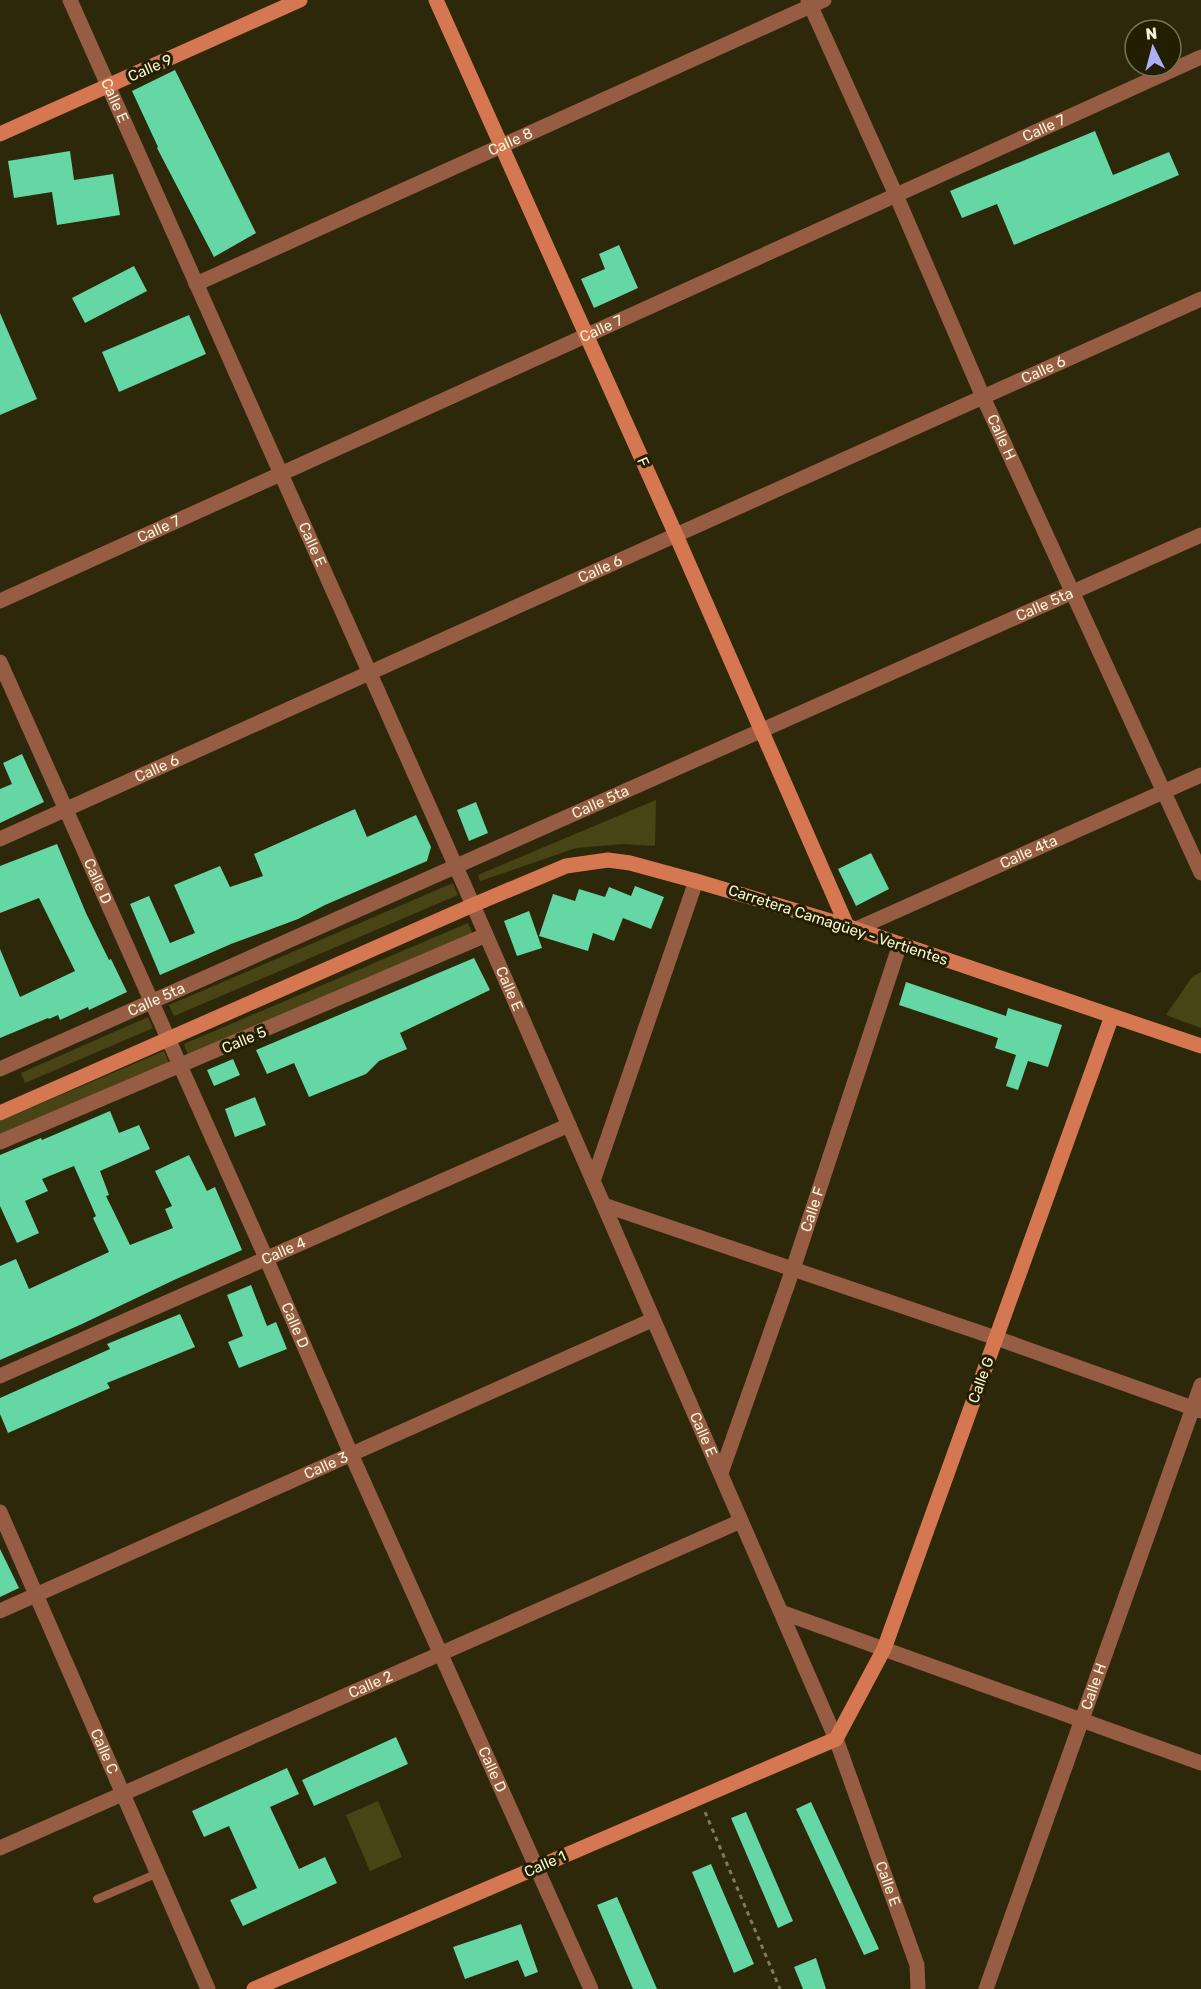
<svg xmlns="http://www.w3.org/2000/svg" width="1201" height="1989" font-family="Rubik,sans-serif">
	<rect width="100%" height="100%" fill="#2c2809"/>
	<g fill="#494416">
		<polygon points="656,800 655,846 623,844 576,848 480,881 478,875"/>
		<polygon points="453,883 458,895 174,1016 169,1005"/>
		<polygon points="468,923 473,934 188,1055 184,1044"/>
		<polygon points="1201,972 1201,1028 1166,1015 1192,977"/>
		<polygon points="148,1017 153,1028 25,1083 21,1073"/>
		<polygon points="164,1051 169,1063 0,1135 0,1121"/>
		<polygon points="378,1801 402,1857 370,1871 346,1815"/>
	</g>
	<g fill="#64d7a5">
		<polygon points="175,70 256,233 214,257 157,148 158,147 132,91"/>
		<polygon points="1095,131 1113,175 1169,152 1179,175 1014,245 997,204 962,218 950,191"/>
		<polygon points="70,151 74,180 113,174 120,215 57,225 52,192 14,198 8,161"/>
		<polygon points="619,245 638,288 594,308 581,279 605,269 599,254"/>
		<polygon points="134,266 147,291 85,323 72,298"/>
		<polygon points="0,313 37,399 0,415"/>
		<polygon points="189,315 206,354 119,392 102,352"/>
		<polygon points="22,754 44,802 0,823 0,789 12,784 3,763"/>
		<polygon points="476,802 488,833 469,841 457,810"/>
		<polygon points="355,809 367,837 416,815 431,847 427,861 325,905 298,919 231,944 160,975 130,904 149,896 170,943 195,933 174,885 220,866 230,887 263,876 254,854"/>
		<polygon points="57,844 86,913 109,960 111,959 127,992 89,1010 88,1007 60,1020 58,1015 49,1019 48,1018 0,1038 0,949 20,997 75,971 39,898 0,913 0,866"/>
		<polygon points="871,853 889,889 856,906 838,869"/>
		<polygon points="635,886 664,897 651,929 623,918 614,941 593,933 588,951 539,936 553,894 575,901 579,889 605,897 609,887 631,896"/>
		<polygon points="529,911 542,948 517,956 504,921"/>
		<polygon points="474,958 490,990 400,1033 407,1049 379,1061 366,1074 309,1097 294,1063 267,1074 256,1050"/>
		<polygon points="906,982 1006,1016 1008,1008 1062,1025 1048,1067 1028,1061 1018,1090 1006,1086 1016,1055 995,1048 998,1038 899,1005"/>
		<polygon points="233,1059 240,1075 214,1086 207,1070"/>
		<polygon points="255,1097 266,1125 235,1137 225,1109"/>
		<polygon points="110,1111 119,1133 139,1125 150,1149 100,1171 109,1195 106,1196 130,1245 173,1228 165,1209 172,1206 155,1171 189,1155 207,1191 215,1187 242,1250 174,1280 82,1324 0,1360 0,1266 16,1259 29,1289 109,1252 93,1218 96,1216 74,1166 42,1179 48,1191 25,1201 39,1233 17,1243 0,1206 0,1155 41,1138 42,1140"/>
		<polygon points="251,1285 267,1326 276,1322 287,1349 239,1368 228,1342 243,1336 227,1295"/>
		<polygon points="180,1314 195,1347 107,1383 110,1388 8,1433 0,1414 0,1398 110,1349 107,1344"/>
		<polygon points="0,1549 19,1588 0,1597"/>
		<polygon points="396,1737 408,1764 314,1806 302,1780"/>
		<polygon points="287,1768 299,1794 270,1807 299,1869 325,1857 337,1883 243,1926 230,1900 257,1888 229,1826 204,1837 192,1811"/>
		<polygon points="811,1802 879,1949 864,1955 796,1809"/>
		<polygon points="746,1812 793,1921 778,1928 731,1818"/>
		<polygon points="711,1864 754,1964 734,1973 692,1872"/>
		<polygon points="617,1897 657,1989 633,1989 597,1905"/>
		<polygon points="521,1924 538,1972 525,1977 518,1960 465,1979 453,1947"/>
		<polygon points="816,1958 826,1989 803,1989 794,1967"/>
	</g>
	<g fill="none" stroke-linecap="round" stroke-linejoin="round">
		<polyline stroke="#7e7a5b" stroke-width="3" stroke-dasharray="4.5 4.5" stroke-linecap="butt" points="705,1812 780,1989"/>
		<polyline stroke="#965c44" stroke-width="8" points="97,1899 158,1873"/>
		<g stroke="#965c44" stroke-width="15">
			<path id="s1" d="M70,0L473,905L836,1739L917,1965L918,1989"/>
			<path id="s2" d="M808,0L896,195L983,397L1201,873"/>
			<path id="s3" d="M196,284L824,0"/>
			<path id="s4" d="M0,601L1201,57"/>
			<path id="s5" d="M0,662L266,1258L351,1454L591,1989"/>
			<path id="s6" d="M0,839L1201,299"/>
			<path id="s7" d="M856,929L1201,775"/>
			<path id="s8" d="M0,1069L1201,535"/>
			<polyline points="0,1142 486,935"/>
			<polyline points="593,1181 696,881"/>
			<polyline points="604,1205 996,1338 1201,1411"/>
			<path id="s9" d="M0,1376L569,1125"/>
			<path id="s10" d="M721,1473L793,1269L900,944"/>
			<path id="s11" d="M0,1512L208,1989"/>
			<path id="s12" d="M0,1611L652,1320"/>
			<polyline points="781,1612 1201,1763"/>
			<path id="s13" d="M0,1848L741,1521"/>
			<path id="s14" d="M986,1989L1201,1385"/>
		</g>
		<g stroke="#d57851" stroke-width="15">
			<polyline points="436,0 676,535 847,926"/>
			<polyline points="0,134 300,0"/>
			<polyline points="0,1113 473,905 566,866 608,860 630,863 696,881 847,926 1201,1046"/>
			<polyline points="254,1989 836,1739 884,1649 1112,1016"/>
		</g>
	</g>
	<g text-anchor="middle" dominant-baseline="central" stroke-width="6" stroke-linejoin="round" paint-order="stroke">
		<g font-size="15" fill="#f6f4d5" stroke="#221e01">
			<text transform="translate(150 68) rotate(-24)">Calle 9</text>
			<text stroke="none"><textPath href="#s1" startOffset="110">Calle E</textPath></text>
			<text stroke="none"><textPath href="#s4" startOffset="1146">Calle 7</textPath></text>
			<text stroke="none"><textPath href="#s3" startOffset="345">Calle 8</textPath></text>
			<text stroke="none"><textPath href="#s4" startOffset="660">Calle 7</textPath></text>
			<text stroke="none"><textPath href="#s6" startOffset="1144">Calle 6</textPath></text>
			<text stroke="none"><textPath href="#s2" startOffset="478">Calle H</textPath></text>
			<text transform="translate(643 462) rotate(66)">F</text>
			<text stroke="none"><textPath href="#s4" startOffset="174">Calle 7</textPath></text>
			<text stroke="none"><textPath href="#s1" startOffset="596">Calle E</textPath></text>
			<text stroke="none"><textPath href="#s6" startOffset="658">Calle 6</textPath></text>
			<text stroke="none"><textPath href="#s8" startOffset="1143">Calle 5ta</textPath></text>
			<text stroke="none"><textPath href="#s6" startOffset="172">Calle 6</textPath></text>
			<text stroke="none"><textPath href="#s8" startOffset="657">Calle 5ta</textPath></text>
			<text stroke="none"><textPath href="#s7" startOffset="189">Calle 4ta</textPath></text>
			<text stroke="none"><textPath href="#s5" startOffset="240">Calle D</textPath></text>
			<text transform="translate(838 925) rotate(18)">Carretera Camagüey - Vertientes</text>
			<text stroke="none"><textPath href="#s1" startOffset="1082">Calle E</textPath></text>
			<text stroke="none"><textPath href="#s8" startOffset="171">Calle 5ta</textPath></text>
			<text transform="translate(244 1040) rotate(-23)">Calle 5</text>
			<text stroke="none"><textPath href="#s10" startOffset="279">Calle F</textPath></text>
			<text stroke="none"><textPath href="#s9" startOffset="310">Calle 4</textPath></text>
			<text stroke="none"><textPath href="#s5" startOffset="726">Calle D</textPath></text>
			<text transform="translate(981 1380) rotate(-70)">Calle G</text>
			<text stroke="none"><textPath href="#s1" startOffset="1568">Calle E</textPath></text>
			<text stroke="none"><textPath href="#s12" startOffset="357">Calle 3</textPath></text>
			<text stroke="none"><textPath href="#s13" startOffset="405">Calle 2</textPath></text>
			<text stroke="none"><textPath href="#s14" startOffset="321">Calle H</textPath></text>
			<text stroke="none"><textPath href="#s11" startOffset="261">Calle C</textPath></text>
			<text stroke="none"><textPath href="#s5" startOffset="1212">Calle D</textPath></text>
			<text transform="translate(545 1864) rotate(-24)">Calle 1</text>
			<text stroke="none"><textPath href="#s1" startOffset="2054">Calle E</textPath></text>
		</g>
	</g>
	<g transform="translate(1153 48) rotate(354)"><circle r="28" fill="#221e01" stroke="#777456" stroke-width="1.5"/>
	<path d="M0-4.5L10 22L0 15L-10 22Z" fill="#adaffb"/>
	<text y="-9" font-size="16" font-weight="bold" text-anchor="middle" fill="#f6f4d5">N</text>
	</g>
</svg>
